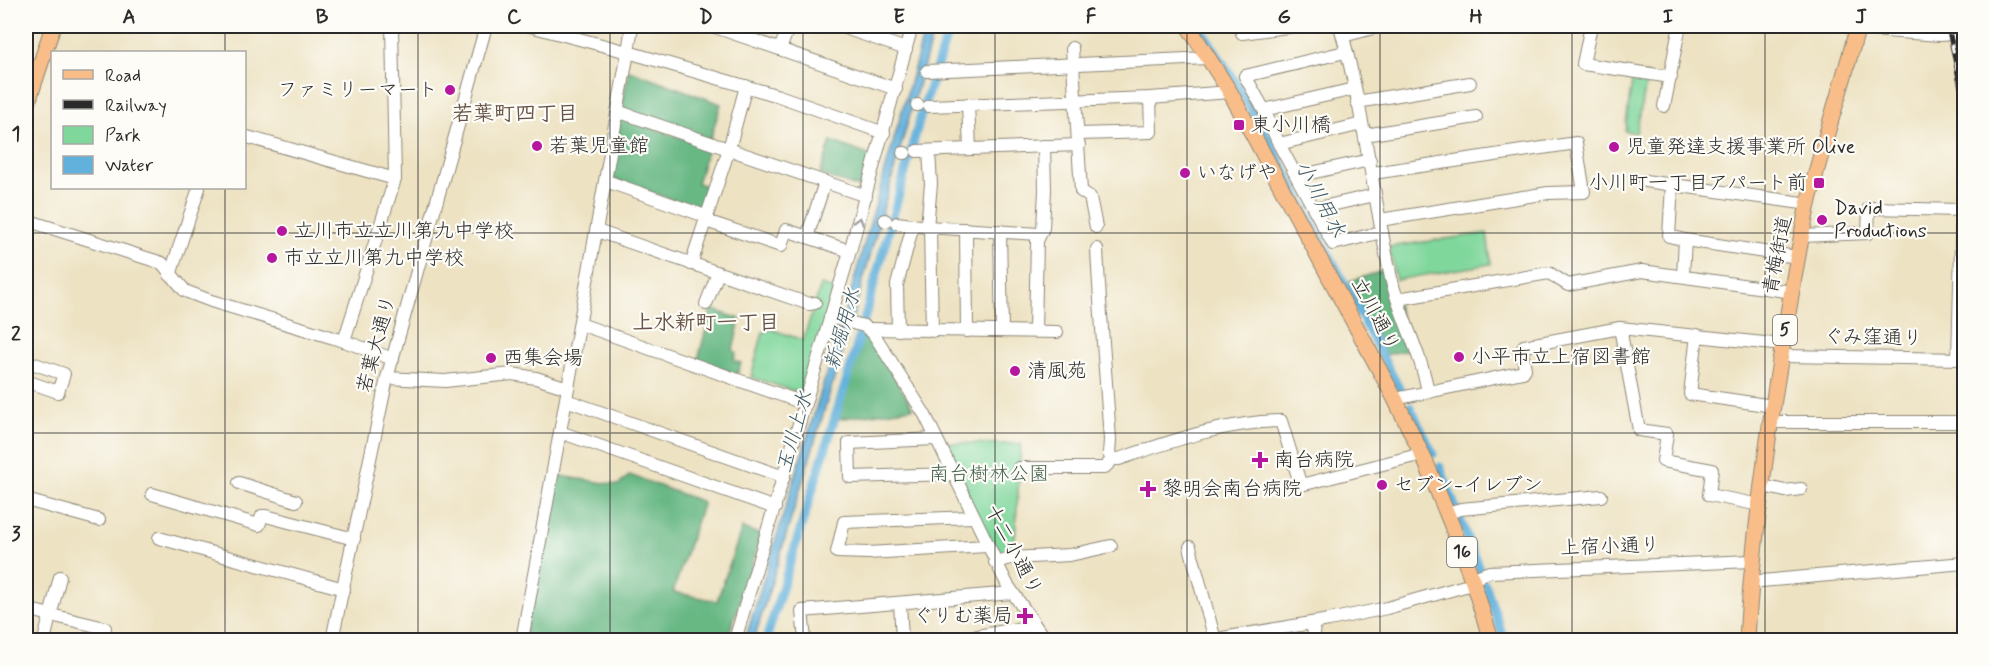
<svg xmlns="http://www.w3.org/2000/svg" width="1990" height="666" font-family="Mynerve,'Klee One',sans-serif">
	<rect width="100%" height="100%" fill="#fdfcf7"/>
	<filter id="ink" filterUnits="userSpaceOnUse"><feTurbulence type="fractalNoise" baseFrequency=".0167" numOctaves="2"/><feDisplacementMap in="SourceGraphic" scale="12" xChannelSelector="R" yChannelSelector="G"/><feConvolveMatrix kernelMatrix="1 2 1 2 8 2 1 2 1" color-interpolation-filters="sRGB"/></filter>
	<filter id="wash" filterUnits="userSpaceOnUse"><feTurbulence type="fractalNoise" baseFrequency=".008" numOctaves="4" result="noise"/><feDisplacementMap in="SourceGraphic" scale="24" xChannelSelector="R" yChannelSelector="G"/><feGaussianBlur stdDeviation="1.35" result="paint"/><feColorMatrix in="noise" values="0 0 0 0 0 0 0 0 0 0 0 0 0 0 0 0 0 1.4 0 .05"/><feComposite in="paint" operator="in"/></filter>
	<g filter="url(#wash)">
		<rect width="100%" height="100%" fill="#ede2c2"/>
		<g fill="#80d79c" stroke="#568164" stroke-width="1.5">
			<polygon points="1633,74 1648,75 1636,133 1625,131"/>
			<polygon points="1487,233 1491,264 1396,280 1389,247"/>
			<polygon points="821,285 834,290 805,390 800,393 751,377 763,332 766,332 767,328 803,340"/>
			<polygon points="942,443 1021,444 1014,556 996,557"/>
		</g>
		<g fill="#68b884" stroke="#4a7258" stroke-width="1.5">
			<polygon points="629,70 721,104 710,140 625,110 622,106"/>
			<polygon points="624,118 708,147 697,183 713,188 706,207 702,210 613,179 610,175 620,120"/>
			<polygon points="831,141 871,156 862,187 859,188 820,174"/>
			<polygon points="1386,270 1411,349 1386,355 1350,281"/>
			<polygon points="711,309 740,319 733,350 736,352 734,361 741,363 737,375 698,360"/>
			<polygon points="862,334 873,343 913,408 837,419"/>
			<polygon points="554,475 618,485 630,475 703,502 673,592 717,601 742,528 762,535 727,640 524,640"/>
		</g>
		<polygon fill="#62b1dc" stroke="#466e84" stroke-width="1.5" points="926,26 935,26 849,330 754,640 745,640 841,326"/>
		<g fill="none" stroke-linecap="round" stroke-linejoin="round">
			<g stroke="#62b1dc" stroke-width="9">
				<polyline points="1199,26 1235,82 1268,138 1402,394"/>
				<polyline points="1410,407 1433,454"/>
				<polyline points="1440,467 1479,569"/>
				<polyline points="1485,584 1504,640"/>
				<polyline points="766,640 854,356 922,111 950,26"/>
			</g>
		</g>
	</g>
	<g filter="url(#ink)">
		<g fill="none" stroke-linecap="round" stroke-linejoin="round">
			<g stroke="#8c8676" stroke-width="14">
				<g id="minor">
					<polyline points="530,26 628,52 632,26"/>
					<polyline points="712,26 896,89"/>
					<polyline points="839,26 906,49"/>
					<path d="M1340,26C1363,108 1373,194 1391,278C1400,317 1421,352 1428,392"/>
					<polyline points="1591,26 1583,64 1671,77"/>
					<polyline points="1858,29 1940,35 1964,33"/>
					<polyline points="1242,33 1295,26"/>
					<polyline points="1343,36 1381,26"/>
					<polyline points="1072,48 1081,191 1090,197 1096,227"/>
					<polyline points="780,49 789,26"/>
					<polyline points="1345,52 1245,76 1264,110 1279,144 1333,244 1382,232"/>
					<polyline points="927,71 1208,58"/>
					<polyline points="1357,102 1470,83"/>
					<polyline points="968,104 970,149"/>
					<polyline points="917,105 918,105"/>
					<polyline points="929,106 1150,98 1230,92"/>
					<path d="M1664,106C1670,79 1674,52 1680,26"/>
					<polyline points="1264,110 1354,89"/>
					<polyline points="617,111 866,196"/>
					<polyline points="1078,134 1151,132 1150,98"/>
					<polyline points="1365,135 1476,117"/>
					<polyline points="244,136 395,179 392,26"/>
					<polyline points="1279,144 1362,124"/>
					<polyline points="917,151 1079,145"/>
					<polyline points="903,153 905,153"/>
					<polyline points="1373,173 1576,143 1584,192 1548,193 1380,220"/>
					<polyline points="1297,176 1370,160"/>
					<polyline points="606,181 708,217"/>
					<polyline points="1645,181 1809,204"/>
					<polyline points="1672,185 1669,236 1685,240"/>
					<polyline points="1314,209 1375,195"/>
					<polyline points="26,220 162,263 185,291 211,301 344,341 393,359"/>
					<polyline points="885,220 886,221"/>
					<polyline points="706,221 781,246 786,230 850,251"/>
					<polyline points="897,223 927,227 1039,234"/>
					<polyline points="927,227 931,184 929,151"/>
					<polyline points="930,227 932,331"/>
					<polyline points="966,229 967,331"/>
					<polyline points="597,231 809,304 815,303"/>
					<polyline points="1000,231 1002,331"/>
					<polyline points="1802,236 1868,233 1869,208 1962,210 1958,358"/>
					<polyline points="807,237 825,182"/>
					<path d="M1097,249C1100,313 1106,376 1110,440L1109,454L1113,459H1119C1172,441 1225,422 1281,421L1300,483L1305,484L1422,454"/>
					<polyline points="691,264 729,149 746,86"/>
					<polyline points="170,275 199,188"/>
					<polyline points="1683,275 1685,240 1797,257"/>
					<polyline points="1398,299 1549,273 1568,285 1642,271 1792,292"/>
					<polyline points="706,304 718,273"/>
					<polyline points="830,317 864,326 873,333 925,415 1007,584 1045,640"/>
					<polyline points="580,324 806,404"/>
					<polyline points="1620,328 1639,430 1667,434 1663,461 1712,470 1709,495 1760,505"/>
					<polyline points="869,329 1057,332"/>
					<polyline points="898,330 897,285 913,225"/>
					<polyline points="1035,331 1037,241 1043,228 1045,190 1044,146"/>
					<polyline points="1697,335 1690,394 1773,406"/>
					<polyline points="344,341 395,179"/>
					<polyline points="1781,356 1964,359"/>
					<polyline points="26,362 26,361 64,374 58,392 26,381"/>
					<polyline points="387,378 445,381 512,374 536,378 568,388 522,640"/>
					<polyline points="568,388 628,52 779,96 884,133"/>
					<polyline points="1395,399 1523,372 1525,369 1522,351 1524,346 1620,328 1783,345"/>
					<polyline points="566,400 784,477"/>
					<polyline points="1770,422 1959,422"/>
					<polyline points="560,432 775,508"/>
					<polyline points="936,439 849,443 850,477 952,474"/>
					<polyline points="1019,468 1104,468 1113,459"/>
					<polyline points="239,483 296,501"/>
					<polyline points="1763,486 1785,491 1801,489"/>
					<polyline points="152,494 259,525 262,516 266,516 354,539"/>
					<polyline points="26,500 99,520"/>
					<polyline points="1447,513 1461,509 1601,496"/>
					<polyline points="973,517 844,522 837,552 868,553 987,546"/>
					<polyline points="159,538 344,589"/>
					<polyline points="1190,547 1215,640"/>
					<polyline points="995,562 1011,558 1070,555 1111,546"/>
					<polyline points="1750,582 1964,563"/>
					<polyline points="900,603 902,640"/>
					<polyline points="26,609 105,628"/>
					<polyline points="1312,623 1315,640"/>
					<polyline points="44,640 60,577"/>
					<polyline points="332,640 387,378 486,26"/>
					<polyline points="735,640 850,251 912,26"/>
					<polyline points="805,640 802,611 1012,593"/>
					<polyline points="956,640 1033,626"/>
					<polyline points="1211,640 1329,620 1387,608 1465,586 1481,575 1489,572 1752,561"/>
				</g>
			</g>
			<g stroke="#8c8676" stroke-width="17">
				<g id="major">
					<polyline points="1188,26 1230,92 1395,399 1427,465 1452,526 1473,582 1491,640"/>
					<polyline points="26,108 53,26"/>
					<path d="M1747,640C1752,547 1765,454 1780,361C1789,310 1796,260 1807,209C1821,147 1842,87 1858,26"/>
				</g>
			</g>
			<use href="#minor" stroke="#fff" stroke-width="12"/>
			<use href="#major" stroke="#f8bd89" stroke-width="15"/>
			<g stroke="#2b2b2b" stroke-width="5">
				<g id="rail">
					<polyline points="1948,26 1964,102"/>
					<polyline points="1960,640 1964,467"/>
				</g>
			</g>
			<use href="#rail" stroke="#fdfcf7" stroke-width="3" stroke-dasharray="9" stroke-linecap="butt"/>
		</g>
		<defs><path id="oneway-chevron" d="M-2-3.5L2.5 0L-2 3.5" fill="none" stroke-width="1.6" stroke-linecap="round" stroke-linejoin="round" transform="scale(1.5)"/></defs>
		<use stroke="#a0a0a0" href="#oneway-chevron" transform="translate(859 221) rotate(-74)"/>
	</g>
	<path fill="none" stroke="#2b2b2b" stroke-width="1.5" stroke-opacity="0.55" d="M225,26V52M418,26V640M610,26V640M803,26V640M995,26V640M1187,26V640M1380,26V640M1572,26V640M1765,26V640M225,188V640M26,233H1964M26,433H1964"/>
	<g fill="#b5179e" stroke="#fdfcf7" stroke-width="2">
		<circle cx="450" cy="90" r="6"/>
		<rect x="1233" y="119" width="12" height="12" rx="3"/>
		<circle cx="537" cy="146" r="6"/>
		<circle cx="1614" cy="147" r="6"/>
		<circle cx="1185" cy="173" r="6"/>
		<rect x="1813" y="177" width="12" height="12" rx="3"/>
		<circle cx="1822" cy="220" r="6"/>
		<circle cx="282" cy="231" r="6"/>
		<circle cx="272" cy="258" r="6"/>
		<circle cx="1459" cy="357" r="6"/>
		<circle cx="491" cy="358" r="6"/>
		<circle cx="1015" cy="371" r="6"/>
		<path d="M1257 451h6v6h6v6h-6v6h-6v-6h-6v-6h6z"/>
		<circle cx="1382" cy="485" r="6"/>
		<path d="M1145 480h6v6h6v6h-6v6h-6v-6h-6v-6h6z"/>
		<path d="M1022 607h6v6h6v6h-6v6h-6v-6h-6v-6h6z"/>
	</g>
	<g text-anchor="middle" dominant-baseline="central" stroke-width="4.5" stroke-linejoin="round" paint-order="stroke">
		<g fill="#fdfcf7" stroke="#6a6a68" stroke-width="1.5">
			<rect x="1773" y="315" width="24" height="30" rx="4.5"/>
			<rect x="1447" y="537" width="30" height="30" rx="4.5"/>
		</g>
		<g font-size="18" font-weight="bold" fill="#2b2b2b">
			<text x="1785" y="330">5</text>
			<text x="1462" y="552">16</text>
		</g>
		<g font-size="20" fill="#2b2b2b" stroke="#fdfcf7" text-anchor="start">
			<text x="438" y="90" text-anchor="end">ファミリーマート</text>
			<text x="1251" y="125">東小川橋</text>
			<text x="549" y="146">若葉児童館</text>
			<text x="1626" y="147">児童発達支援事業所 Olive</text>
			<text x="1197" y="173">いなげや</text>
			<text x="1807" y="183" text-anchor="end">小川町一丁目アパート前</text>
			<text x="1834" y="208">David<tspan x="1834" dy="23">Productions</tspan></text>
			<text x="294" y="231">立川市立立川第九中学校</text>
			<text x="284" y="258">市立立川第九中学校</text>
			<text x="1471" y="357">小平市立上宿図書館</text>
			<text x="503" y="358">西集会場</text>
			<text x="1027" y="371">清風苑</text>
			<text x="1274" y="460">南台病院</text>
			<text x="1394" y="485">セブン-イレブン</text>
			<text x="1162" y="489">黎明会南台病院</text>
			<text x="1013" y="616" text-anchor="end">ぐりむ薬局</text>
		</g>
		<g font-size="20" fill="#2b2b2b" stroke="#fdfcf7">
			<text transform="translate(1778 255) rotate(-79)">青梅街道</text>
			<text transform="translate(1375 315) rotate(62)">立川通り</text>
			<text transform="translate(1873 338) rotate(1)">ぐみ窪通り</text>
			<text transform="translate(377 344) rotate(-75)">若葉大通り</text>
			<text transform="translate(1610 547) rotate(-2)">上宿小通り</text>
			<text transform="translate(1013 550) rotate(62)">十二小通り</text>
		</g>
		<g font-size="20" fill="#445f4d" stroke="#fdfcf7">
			<text x="989" y="474">南台樹林公園</text>
		</g>
		<g font-size="21" font-weight="bold" fill="#665246" stroke="#fdfcf7">
			<text x="515" y="114">若葉町四丁目</text>
			<text x="706" y="323">上水新町一丁目</text>
		</g>
		<g font-size="21" font-style="italic" fill="#3e5a69" stroke="#fdfcf7">
			<text transform="translate(1320 199) rotate(62)">小川用水</text>
			<text transform="translate(843 329) rotate(-74)">新堀用水</text>
			<text transform="translate(795 432) rotate(-74)">玉川上水</text>
		</g>
	</g>
	<rect width="1990" height="666" fill="none" stroke="#fdfcf7" stroke-width="66"/>
	<rect x="51" y="51" width="195" height="138" fill="#fdfcf7" stroke="#a9a8a5" stroke-width="1.5"/>
	<rect x="63" y="70" width="30" height="9" fill="#f8bd89" stroke="#a9a8a5" stroke-width="1.5"/>
	<text x="105" y="81" font-size="18" fill="#2b2b2b">Road</text>
	<rect x="63" y="100" width="30" height="9" fill="#2b2b2b" stroke="#a9a8a5" stroke-width="1.5"/>
	<text x="105" y="111" font-size="18" fill="#2b2b2b">Railway</text>
	<rect x="63" y="126" width="30" height="18" fill="#80d79c" stroke="#a9a8a5" stroke-width="1.5"/>
	<text x="105" y="141" font-size="18" fill="#2b2b2b">Park</text>
	<rect x="63" y="156" width="30" height="18" fill="#62b1dc" stroke="#a9a8a5" stroke-width="1.5"/>
	<text x="105" y="171" font-size="18" fill="#2b2b2b">Water</text>
	<rect x="33" y="33" width="1924" height="600" fill="none" stroke="#2b2b2b" stroke-width="2"/>
	<g font-size="20" text-anchor="middle" font-weight="bold" fill="#2b2b2b">
		<text x="129" y="23">A</text>
		<text x="322" y="23">B</text>
		<text x="514" y="23">C</text>
		<text x="706" y="23">D</text>
		<text x="899" y="23">E</text>
		<text x="1091" y="23">F</text>
		<text x="1284" y="23">G</text>
		<text x="1476" y="23">H</text>
		<text x="1668" y="23">I</text>
		<text x="1861" y="23">J</text>
		<text x="16" y="140">1</text>
		<text x="16" y="340">2</text>
		<text x="16" y="540">3</text>
	</g>
</svg>
